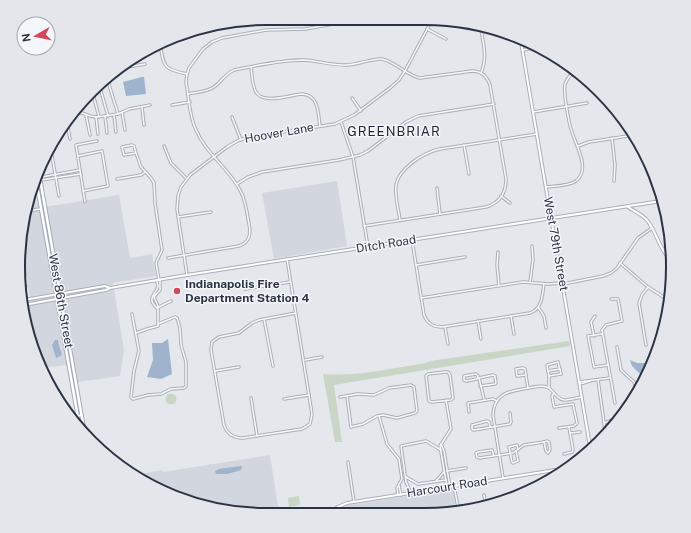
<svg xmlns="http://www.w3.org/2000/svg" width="691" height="533" font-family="'Public Sans',sans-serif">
	<rect width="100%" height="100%" fill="#e4e7ec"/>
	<g fill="#d2d6de">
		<polygon points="337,181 347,246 274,259 262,193"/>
		<polygon points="34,184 38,208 119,195 130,258 152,254 156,276 113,283 124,350 120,376 78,382 75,364 42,368 31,346 24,306 31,305 30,297 27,277 20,278 18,267 26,202"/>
		<polygon points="270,455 279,513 234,513 186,502 132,475 163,470 163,472"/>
		<polygon points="453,489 457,513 334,513 343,506"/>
	</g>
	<g fill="#c9d6c5">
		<path d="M569,341L570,346L334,385L342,442H335L323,374C358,377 392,368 426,363L430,361Z"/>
		<circle cx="171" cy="399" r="5.5"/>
		<polygon points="299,496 300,505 289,507 288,498"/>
	</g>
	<g fill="#9fb4cc">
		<polygon points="142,77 144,77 146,94 126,96 123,82"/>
		<polygon points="168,339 172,374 161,379 147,377 153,360 152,343 162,343"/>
		<path d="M55,340H58C58,345 61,350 62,355L56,358L52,345Z"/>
		<polygon points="630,360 637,363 648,363 644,373 639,373 632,366"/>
		<polygon points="240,466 242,466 241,470 227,474 216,474 215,471 219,469"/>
	</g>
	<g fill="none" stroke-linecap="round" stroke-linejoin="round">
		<g stroke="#a9aeb7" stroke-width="3.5">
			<g id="street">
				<path d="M480,25C483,41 488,57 481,73"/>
				<polyline points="427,29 446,39"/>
				<path d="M160,44C164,67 163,69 187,74"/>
				<polyline points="523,50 532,48"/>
				<polyline points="124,66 128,67 145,64"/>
				<path d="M251,67C252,75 252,83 255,90C261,106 290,95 302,94C319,95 318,113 320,126"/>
				<polyline points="107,78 118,114"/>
				<polyline points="99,84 108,116"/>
				<polyline points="92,90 99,117"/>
				<path d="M188,94C196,92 207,92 214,87C221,82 225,74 234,70C253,66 285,60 304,60C318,61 332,65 346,65C357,65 373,58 382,59C396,62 406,75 420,78L472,71C481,71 487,76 490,85L506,179C506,193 499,203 486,207L364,226"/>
				<polyline points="352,98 361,111"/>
				<polyline points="172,105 190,102"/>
				<polyline points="142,107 144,125"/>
				<polyline points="122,112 125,130"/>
				<polyline points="533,112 587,103"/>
				<polyline points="74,113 82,113 90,116 97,117 118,114 129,109 150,105"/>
				<polyline points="86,115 90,135"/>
				<polyline points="114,115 116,132"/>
				<polyline points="105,116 107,133"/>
				<polyline points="96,117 98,134"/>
				<polyline points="232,117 241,140"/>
				<polyline points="67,121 70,139"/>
				<polyline points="341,122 353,157 368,247"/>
				<polyline points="612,138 615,165 614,181"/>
				<polygon points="132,145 134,146 136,153 124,155 122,147"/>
				<polyline points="464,145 469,174"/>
				<polyline points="164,146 171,163 186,178"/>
				<polyline points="578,146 589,142 634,135"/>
				<polyline points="136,153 141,167 151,178 154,183 155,203 162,250 156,263 159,280"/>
				<polyline points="52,156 59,196"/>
				<polyline points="78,156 102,151 108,186 83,191"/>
				<polyline points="649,175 649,172"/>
				<polyline points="36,178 80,170"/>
				<polyline points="117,179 141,175 145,172"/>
				<polyline points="41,180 81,174"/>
				<polyline points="237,184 248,177 262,172 339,160 360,155 368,151 406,122 418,116 494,104"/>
				<path d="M546,187C555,186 569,186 576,181C591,169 576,146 572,132C569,124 563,92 565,84C567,78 572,74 575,69"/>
				<polyline points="437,188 440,214"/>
				<polyline points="501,196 510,203"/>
				<polyline points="85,202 76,145 97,141"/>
				<polyline points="25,211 41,209"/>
				<polyline points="178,217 211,212"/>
				<path d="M400,220C396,193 388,181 413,162C421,156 430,151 440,149L537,134"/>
				<path d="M412,240L424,315C427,323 433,327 442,327L530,313C543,308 542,295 544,284"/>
				<polyline points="498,252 497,265 499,285"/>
				<path d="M168,258L239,246C250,242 251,234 249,224C247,213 246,202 241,192C230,169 206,154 196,130C189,116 189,98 186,82L187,74L189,68L203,49L212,42L222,38L266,30L305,29L362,19L391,22L402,18"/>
				<path d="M287,259L312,414L310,424L302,429L243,438C233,438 227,434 224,425L211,350L212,342L219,337L239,333L252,323L259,320L296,313"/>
				<polyline points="620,263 648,287 668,300"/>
				<polyline points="416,265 465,257"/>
				<polyline points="187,275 177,209 178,196 181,187 190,175 227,147 239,140 251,137 335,124 354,115 390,88 399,80 405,71 433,18"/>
				<path d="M157,280L158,287C154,296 147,299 157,308"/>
				<polyline points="530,282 533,260 532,246"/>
				<polyline points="563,284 603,276 611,273 617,268 638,238 652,228"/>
				<polyline points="21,286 26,286"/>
				<polyline points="245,289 290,282"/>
				<polyline points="421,298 523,282 548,284 562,283"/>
				<polyline points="611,299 618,299 622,321 606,325 602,330 615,403"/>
				<polyline points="538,307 544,316 546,328"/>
				<polyline points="157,308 171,301"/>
				<polyline points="132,314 139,351 134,371 131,397 133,399 148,395 161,394 171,389 184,388 186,386 186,362 181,345 180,328 177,318 175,317 158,324"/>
				<polyline points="511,316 514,334"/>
				<polyline points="264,319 273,366"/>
				<polyline points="478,321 481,339"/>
				<polyline points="445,327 448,344"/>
				<polyline points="136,333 147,329 158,326 158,306 154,297 160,290 160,280"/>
				<polyline points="602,334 588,336 594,367 608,365"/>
				<polyline points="594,336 591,322 595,316"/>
				<polyline points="646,345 639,303 642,295 648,287"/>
				<polyline points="617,347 621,370 634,382 637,391"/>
				<polyline points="305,360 322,357"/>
				<polygon points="558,362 561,374 549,376 547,365"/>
				<polygon points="523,368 525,369 526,375 517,376 516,369"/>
				<polyline points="215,371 239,367"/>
				<polyline points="548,371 560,369"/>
				<polygon points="445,372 448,372 450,375 453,398 451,400 431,402 429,401 426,376 428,374"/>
				<polygon points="476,374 478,376 477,379 466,381 464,380 464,376"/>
				<polyline points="526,376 528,388"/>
				<polyline points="479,378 493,375 495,376 496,383 495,384 480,386"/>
				<polyline points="479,378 484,399"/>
				<polyline points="598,380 605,430"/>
				<polyline points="579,382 610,378"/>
				<polyline points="580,384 590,381"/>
				<polyline points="549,388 549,376"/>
				<polyline points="554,393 552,396 554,407 573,404 577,423 574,426 559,428"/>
				<polyline points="340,397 357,394 374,395 389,388 411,385 414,387 417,411 415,413 397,418 383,415 377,416 363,424 351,427 347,396"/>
				<polyline points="251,398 257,436"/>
				<polyline points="284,399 309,395"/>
				<polyline points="446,400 451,429 440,446 447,487"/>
				<polyline points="469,412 468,403 493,399 497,401"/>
				<polyline points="379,416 387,444 399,459 402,479 397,488 398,495"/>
				<polyline points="72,417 82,415"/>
				<polyline points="604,423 618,418"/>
				<polyline points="490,427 489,422 487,421 472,425 472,429 474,430 510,424 511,422 510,413"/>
				<polyline points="570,433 580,432"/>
				<polygon points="547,441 549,442 550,450 548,453 546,451 544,442"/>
				<polyline points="441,444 444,451 450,487"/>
				<polyline points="516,451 518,461 513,463 512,462 509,447 517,445 518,449"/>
				<polyline points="564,454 572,452 573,450 569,427"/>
				<polyline points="494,456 492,450 478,452 476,453 477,457 479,458 513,453 524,445 544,442"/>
				<polyline points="348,462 354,502"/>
				<polyline points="553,470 554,477"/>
				<polyline points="447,471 466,468"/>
				<polyline points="406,477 418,484 446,480"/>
				<path d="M503,478L493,415C494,392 511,391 528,388C534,387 541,385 547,387C554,390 556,399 564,400C569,400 576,398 582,397"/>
				<polyline points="436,481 444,472"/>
				<polyline points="399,486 401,495"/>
				<polyline points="454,486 459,512"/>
				<polyline points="411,493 406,482 401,446 426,441 441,450"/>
				<polyline points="484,495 486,506"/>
			</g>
		</g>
		<g stroke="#a9aeb7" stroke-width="4">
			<g id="secondary">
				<polyline points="521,42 590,446"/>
				<path d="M628,207C634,211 641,214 646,219C656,230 658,246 668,257"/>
				<polyline points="24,300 105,286 110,288"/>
				<polyline points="24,305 106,290 110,288 187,275 661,201"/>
				<polyline points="328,513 338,507 347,503 568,468"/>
			</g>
		</g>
		<g stroke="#a3abb8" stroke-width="4.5">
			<g id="primary">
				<polyline points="39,173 84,429"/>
				<polyline points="36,180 79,423"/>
			</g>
		</g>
		<use href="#street" stroke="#f7f8fa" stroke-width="1.5"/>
		<use href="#secondary" stroke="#fff" stroke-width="2"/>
		<use href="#primary" stroke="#fff" stroke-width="2.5"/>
	</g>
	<circle fill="#d1495b" stroke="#f4f6f9" stroke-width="1.5" cx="177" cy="291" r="4"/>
	<g text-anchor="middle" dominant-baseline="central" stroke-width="3" stroke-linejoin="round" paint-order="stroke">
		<g font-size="12" fill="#2b3445" stroke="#f4f6f9">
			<text transform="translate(279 133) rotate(-10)">Hoover Lane</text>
			<text transform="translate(386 244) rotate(-9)">Ditch Road</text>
			<text transform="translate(556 244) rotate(80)">West 79th Street</text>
			<text transform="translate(61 301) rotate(80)">West 86th Street</text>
			<text transform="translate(447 487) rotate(-9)">Harcourt Road</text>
		</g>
		<g font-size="12" font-weight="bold" fill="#2b3445" stroke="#f4f6f9" text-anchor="start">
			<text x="185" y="284">Indianapolis Fire<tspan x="185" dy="14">Department Station 4</tspan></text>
		</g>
		<g font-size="13" letter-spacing="1" fill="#1d2536" stroke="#f4f6f9">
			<text x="394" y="131">GREENBRIAR</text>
		</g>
	</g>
	<path d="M0 0H691V533H0ZM266 25H425A241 241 0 0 1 666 266V267A241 241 0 0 1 425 508H266A241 241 0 0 1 25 267V266A241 241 0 0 1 266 25Z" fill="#e4e6eb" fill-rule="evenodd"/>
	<path fill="none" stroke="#2b3445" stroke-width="2" d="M266 25H425A241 241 0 0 1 666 266V267A241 241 0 0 1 425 508H266A241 241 0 0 1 25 267V266A241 241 0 0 1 266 25Z"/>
	<g transform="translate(36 36) rotate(261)"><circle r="19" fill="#f4f6f9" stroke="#a4a8b1"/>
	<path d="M0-3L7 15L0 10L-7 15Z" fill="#d1495b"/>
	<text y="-6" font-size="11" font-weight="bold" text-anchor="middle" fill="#2b3445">N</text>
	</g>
</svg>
